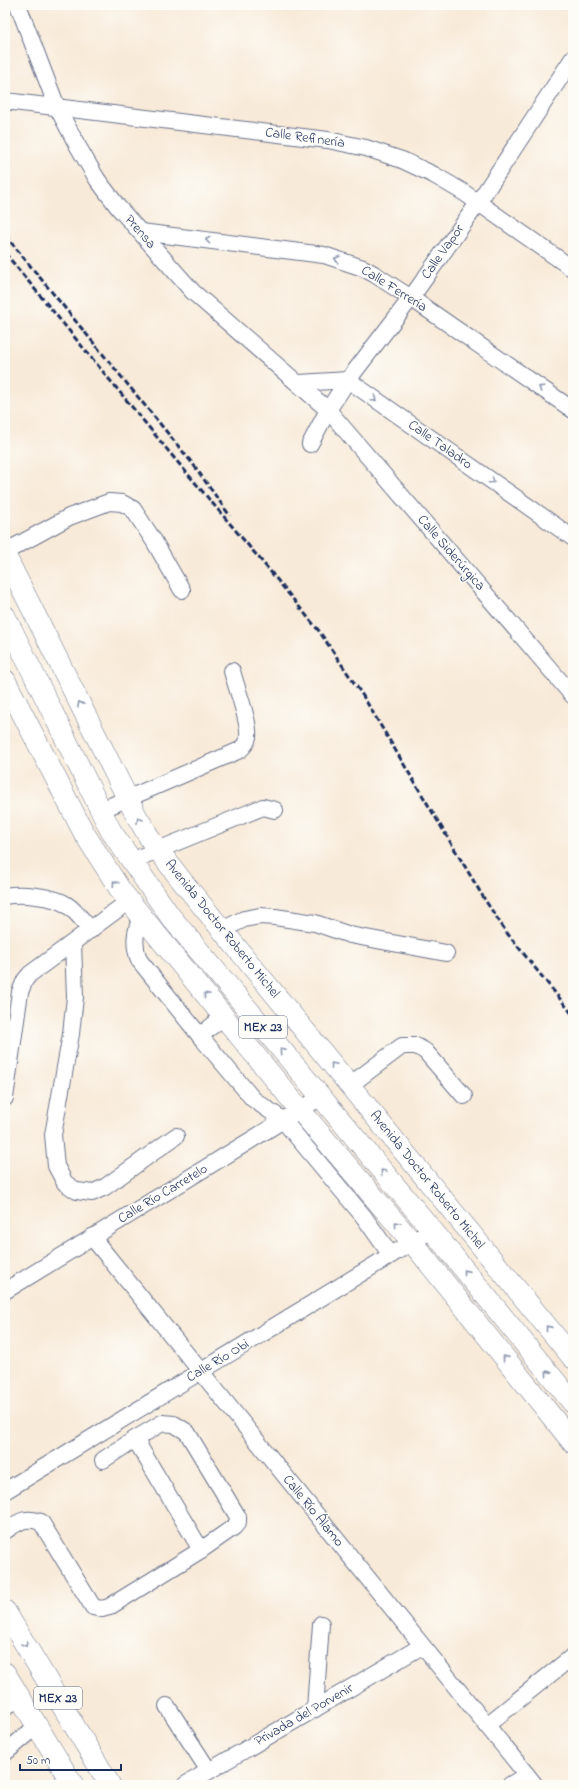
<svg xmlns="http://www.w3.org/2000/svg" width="578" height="1790" font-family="'Indie Flower',sans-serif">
	<rect width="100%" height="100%" fill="#fdfcf7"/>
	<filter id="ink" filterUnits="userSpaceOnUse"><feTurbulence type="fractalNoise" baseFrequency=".025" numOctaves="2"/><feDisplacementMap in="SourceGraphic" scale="8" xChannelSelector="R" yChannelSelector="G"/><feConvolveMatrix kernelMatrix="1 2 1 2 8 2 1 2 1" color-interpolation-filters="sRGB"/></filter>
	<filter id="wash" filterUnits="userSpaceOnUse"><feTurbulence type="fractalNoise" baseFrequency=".012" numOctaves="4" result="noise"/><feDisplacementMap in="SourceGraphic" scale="16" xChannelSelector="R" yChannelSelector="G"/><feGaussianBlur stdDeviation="0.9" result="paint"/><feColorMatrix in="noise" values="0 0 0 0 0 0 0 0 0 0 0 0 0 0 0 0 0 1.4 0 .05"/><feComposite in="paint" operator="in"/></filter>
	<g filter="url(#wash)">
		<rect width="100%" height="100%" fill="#f8ead8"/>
	</g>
	<g filter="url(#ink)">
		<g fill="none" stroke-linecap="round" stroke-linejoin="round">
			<g stroke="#687089" stroke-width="18">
				<g id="minor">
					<polyline points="18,5 57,107 76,143 97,179 118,207 193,292 328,410 573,696"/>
					<polyline points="5,101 328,140 366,148 402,160 434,175 463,192 573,269"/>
					<polyline points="141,232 324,255 363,268 374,274 411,298 573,410"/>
					<polyline points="299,383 348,380 573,538"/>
					<polyline points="310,444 328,410 348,380 411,298 478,203 573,58"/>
					<polyline points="5,552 69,517 109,502 122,503 133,509 154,541 182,590"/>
					<path d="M101,810L240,750C244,746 247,743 248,737C250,722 236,687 232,671"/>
					<polyline points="131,861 263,807 275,810"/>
					<path d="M5,896C20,893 54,896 67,905C76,911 83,921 91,930"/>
					<path d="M141,916C135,932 133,944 139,960L200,1036"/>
					<polyline points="222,930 244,919 260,916 275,917 315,923 350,935 446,953"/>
					<polyline points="73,943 75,997 71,1034 53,1135 56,1166 65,1183 77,1191 92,1193 105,1187 176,1136"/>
					<polyline points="224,1016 200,1036 253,1099 283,1120 364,1217 391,1255"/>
					<polyline points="350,1085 402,1046 416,1046 425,1051 464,1096"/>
					<polyline points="5,1098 20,992 25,980 30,974 129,901"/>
					<polyline points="92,1237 535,1785"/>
					<polyline points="5,1291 321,1097"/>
					<polyline points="135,1439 201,1550"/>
					<polyline points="5,1491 432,1230"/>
					<path d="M5,1531C19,1522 25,1516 41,1522L93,1607L102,1609L109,1607L201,1550L234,1527L238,1522V1517L187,1432L174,1424L162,1423L135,1439L103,1460"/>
					<polyline points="167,1706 209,1771"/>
					<polyline points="5,1707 20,1698"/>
					<polyline points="315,1709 321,1624"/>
					<polyline points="487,1725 573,1656"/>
					<polyline points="5,1753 37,1726"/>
					<polyline points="185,1785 422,1646"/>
					<polyline points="510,1785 527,1775"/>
				</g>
			</g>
			<g stroke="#687089" stroke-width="22">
				<g id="major">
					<polyline points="5,555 136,815 152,842 182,881 573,1358"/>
					<polyline points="5,616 111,831 170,916 432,1230 573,1403"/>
					<polyline points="5,680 84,833 121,891 300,1110 412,1242 573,1443"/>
					<polyline points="5,1611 110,1785"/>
					<polyline points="5,1673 73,1785"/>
				</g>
			</g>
			<use href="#minor" stroke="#fff" stroke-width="16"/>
			<use href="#major" stroke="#fff" stroke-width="21"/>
			<g stroke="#1b2f5e" stroke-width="3" stroke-dasharray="6 3" stroke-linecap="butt">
				<polyline points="5,235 193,464 230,516"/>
				<polyline points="5,253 175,459 270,571 319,631 363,696 485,900 507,933 573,1015"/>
			</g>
		</g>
		<defs><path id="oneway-chevron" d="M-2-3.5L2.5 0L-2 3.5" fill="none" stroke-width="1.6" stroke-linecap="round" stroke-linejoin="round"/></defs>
		<g stroke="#8d97ae">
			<use href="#oneway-chevron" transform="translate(208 240) rotate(-173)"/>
			<use href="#oneway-chevron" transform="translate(337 259) rotate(-162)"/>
			<use href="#oneway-chevron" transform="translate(541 388) rotate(-146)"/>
			<use href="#oneway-chevron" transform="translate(374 399) rotate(35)"/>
			<use href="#oneway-chevron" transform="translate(492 481) rotate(35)"/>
			<use href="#oneway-chevron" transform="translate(80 704) rotate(-117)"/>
			<use href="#oneway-chevron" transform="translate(139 820) rotate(-120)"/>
			<use href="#oneway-chevron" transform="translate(115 883) rotate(-124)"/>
			<use href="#oneway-chevron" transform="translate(206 995) rotate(-130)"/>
			<use href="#oneway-chevron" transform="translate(282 1051) rotate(-130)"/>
			<use href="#oneway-chevron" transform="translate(333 1065) rotate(-130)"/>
			<use href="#oneway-chevron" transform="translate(383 1172) rotate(-130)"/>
			<use href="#oneway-chevron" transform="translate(397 1224) rotate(-130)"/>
			<use href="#oneway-chevron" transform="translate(466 1272) rotate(-129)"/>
			<use href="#oneway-chevron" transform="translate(548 1328) rotate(-129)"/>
			<use href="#oneway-chevron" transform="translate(505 1358) rotate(-129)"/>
			<use href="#oneway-chevron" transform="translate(548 1373) rotate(-129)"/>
			<use href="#oneway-chevron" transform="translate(25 1644) rotate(59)"/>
		</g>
	</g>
	<g text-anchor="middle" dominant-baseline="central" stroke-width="3" stroke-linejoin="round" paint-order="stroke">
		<g fill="#fdfcf7" stroke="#5f6c8c" stroke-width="1">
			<rect x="239" y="1016" width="48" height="22" rx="3"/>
			<rect x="34" y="1687" width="48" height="22" rx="3"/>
		</g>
		<g font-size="13" font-weight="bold" fill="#1b2f5e">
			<text x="263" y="1027">MEX 23</text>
			<text x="58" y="1698">MEX 23</text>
		</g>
		<g font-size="14" fill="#1b2f5e" stroke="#fdfcf7">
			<text transform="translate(305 138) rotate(8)">Calle Refinería</text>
			<text transform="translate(140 232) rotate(49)">Prensa</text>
			<text transform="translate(443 252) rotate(-55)">Calle Vapor</text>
			<text transform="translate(394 289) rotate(32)">Calle Ferrería</text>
			<text transform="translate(440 445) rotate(35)">Calle Taladro</text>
			<text transform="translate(451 553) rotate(49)">Calle Siderúrgica</text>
			<text transform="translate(222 929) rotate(51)">Avenida Doctor Roberto Michel</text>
			<text transform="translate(427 1180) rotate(51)">Avenida Doctor Roberto Michel</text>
			<text transform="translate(163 1194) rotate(-31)">Calle Río Carretelo</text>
			<text transform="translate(218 1361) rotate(-31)">Calle Río Obi</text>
			<text transform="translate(313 1511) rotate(51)">Calle Río Álamo</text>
			<text transform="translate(304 1715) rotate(-30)">Privada del Porvenir</text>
		</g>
	</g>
	<rect width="578" height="1790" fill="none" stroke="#fdfcf7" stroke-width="20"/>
	<path d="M20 1764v6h101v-6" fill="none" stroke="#1b2f5e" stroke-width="2"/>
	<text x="26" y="1764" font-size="12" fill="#1b2f5e" stroke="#fdfcf7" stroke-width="3" paint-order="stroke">50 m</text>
</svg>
